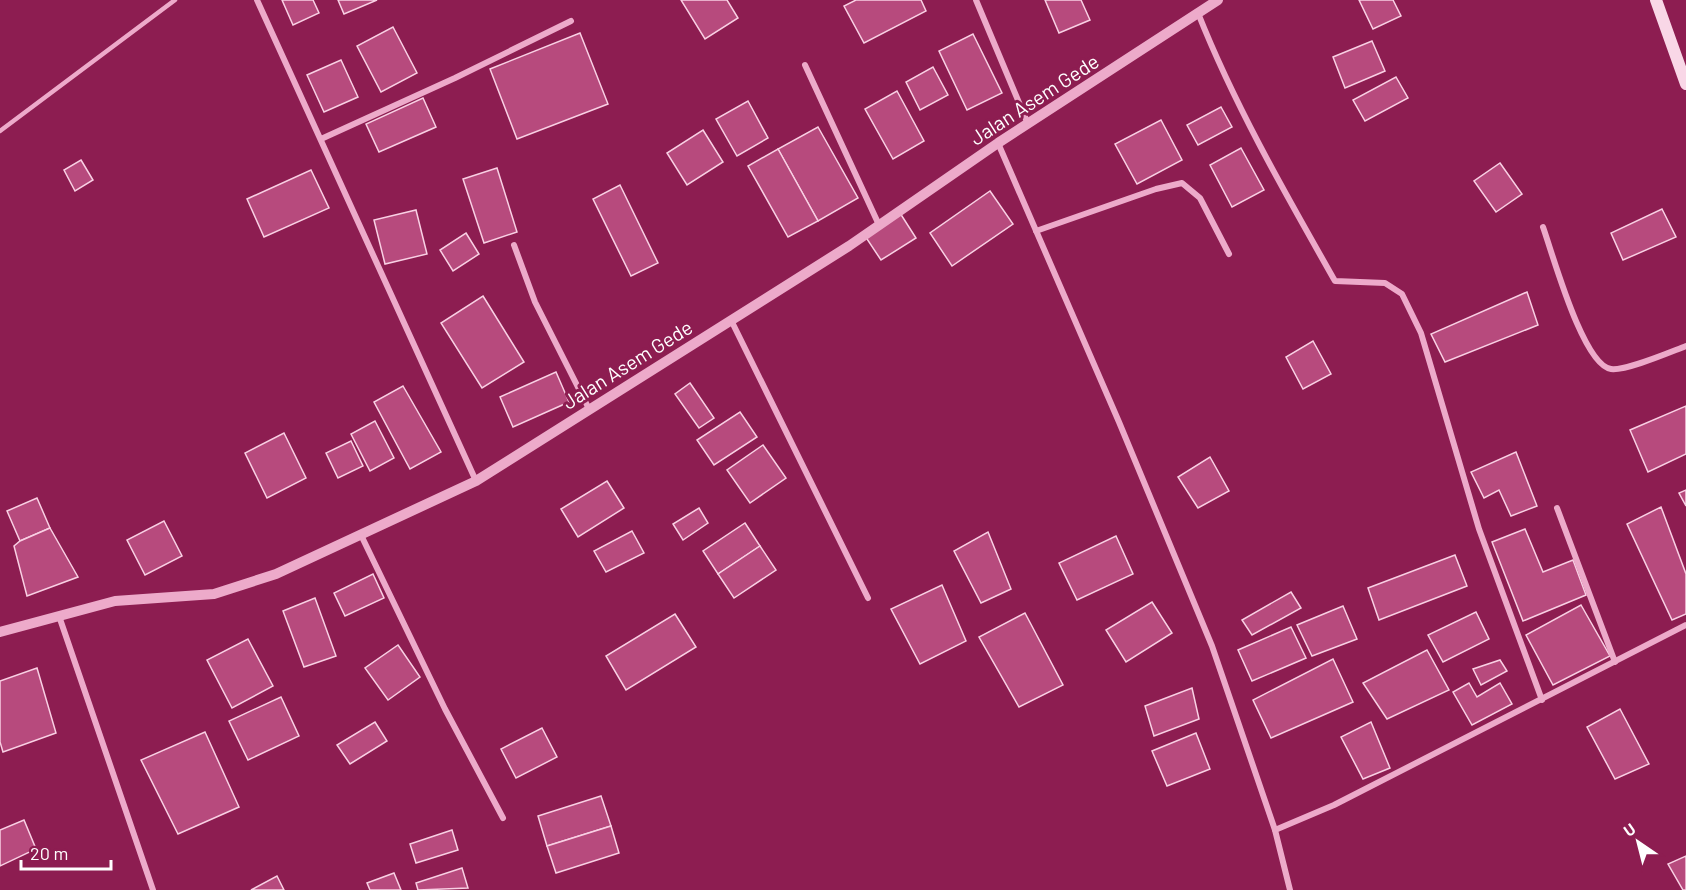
<svg xmlns="http://www.w3.org/2000/svg" width="1686" height="890" font-family="Barlow,sans-serif">
	<rect width="100%" height="100%" fill="#8d1d51"/>
	<g fill="#b74a7d" stroke="#f9d0e4" stroke-width="1.5">
		<polygon points="282,0 313,0 319,13 293,25"/>
		<polygon points="338,0 377,0 344,14"/>
		<polygon points="681,0 727,0 738,18 705,39"/>
		<polygon points="856,0 921,0 926,11 864,43 844,6"/>
		<polygon points="1045,0 1081,0 1090,20 1059,33"/>
		<polygon points="1359,0 1393,0 1401,16 1373,29"/>
		<polygon points="393,27 417,73 381,92 357,46"/>
		<polygon points="580,33 608,104 517,139 490,69"/>
		<polygon points="973,34 1002,93 967,110 939,51"/>
		<polygon points="1372,41 1385,71 1345,88 1333,57"/>
		<polygon points="341,60 358,97 324,112 307,75"/>
		<polygon points="933,67 948,95 920,110 906,82"/>
		<polygon points="1396,77 1408,98 1365,121 1353,100"/>
		<polygon points="897,91 924,141 893,159 865,109"/>
		<polygon points="423,98 436,127 379,152 366,124"/>
		<polygon points="748,101 768,138 737,156 716,119"/>
		<polygon points="1221,107 1232,127 1198,145 1187,125"/>
		<polygon points="1161,120 1182,160 1137,184 1115,144"/>
		<polygon points="818,127 858,198 818,221 778,149"/>
		<polygon points="703,130 723,162 687,185 667,153"/>
		<polygon points="1241,148 1264,190 1232,207 1210,165"/>
		<polygon points="778,149 818,221 788,237 748,166"/>
		<polygon points="81,160 93,180 75,191 64,170"/>
		<polygon points="1500,163 1522,194 1496,212 1474,181"/>
		<polygon points="497,168 517,232 484,243 463,179"/>
		<polygon points="311,170 329,208 264,237 247,199"/>
		<polygon points="620,185 658,263 631,276 593,199"/>
		<polygon points="990,191 1013,224 952,266 930,233"/>
		<polygon points="1662,209 1676,237 1623,260 1611,233"/>
		<polygon points="416,210 427,254 385,264 374,220"/>
		<polygon points="900,213 916,238 881,260 865,236"/>
		<polygon points="466,233 479,254 453,271 440,250"/>
		<polygon points="1527,292 1538,325 1445,362 1431,334"/>
		<polygon points="483,296 524,362 482,388 441,323"/>
		<polygon points="1313,341 1331,374 1303,389 1286,357"/>
		<polygon points="556,372 569,402 513,427 500,397"/>
		<polygon points="690,383 714,418 699,428 675,394"/>
		<polygon points="403,386 441,452 410,469 374,402"/>
		<polygon points="1686,406 1686,454 1648,472 1630,430"/>
		<polygon points="740,412 757,437 714,465 697,440"/>
		<polygon points="375,421 394,458 370,471 351,434"/>
		<polygon points="284,433 306,478 267,498 245,453"/>
		<polygon points="351,441 363,466 338,478 326,453"/>
		<polygon points="763,445 786,478 750,503 727,470"/>
		<polygon points="1516,452 1537,506 1511,516 1499,490 1484,498 1471,472"/>
		<polygon points="1210,457 1229,491 1198,508 1178,477"/>
		<polygon points="607,481 624,508 578,537 561,509"/>
		<polygon points="1686,490 1686,506 1679,493"/>
		<polygon points="37,498 50,528 20,541 7,511"/>
		<polygon points="1661,507 1686,574 1686,614 1672,620 1627,524"/>
		<polygon points="699,508 708,523 683,540 673,524"/>
		<polygon points="164,521 182,556 145,575 127,540"/>
		<polygon points="745,523 760,546 718,574 703,551"/>
		<polygon points="50,528 78,577 27,596 14,546 20,541"/>
		<polygon points="1525,529 1543,572 1573,560 1586,595 1523,621 1492,542"/>
		<polygon points="632,531 644,553 606,572 594,551"/>
		<polygon points="988,532 1011,589 981,603 954,551"/>
		<polygon points="1116,536 1133,574 1077,600 1059,563"/>
		<polygon points="760,546 776,570 734,598 718,574"/>
		<polygon points="1455,555 1467,586 1379,620 1368,588"/>
		<polygon points="373,574 384,598 345,616 334,593"/>
		<polygon points="942,585 966,641 920,664 891,609"/>
		<polygon points="1291,592 1301,608 1252,635 1242,620"/>
		<polygon points="315,598 336,656 304,667 283,611"/>
		<polygon points="1152,602 1172,633 1126,662 1106,630"/>
		<polygon points="1581,605 1610,656 1553,685 1526,635"/>
		<polygon points="1343,606 1357,639 1312,656 1297,625"/>
		<polygon points="1476,612 1489,639 1443,662 1428,635"/>
		<polygon points="1025,613 1063,685 1019,707 979,637"/>
		<polygon points="675,614 696,647 626,690 606,656"/>
		<polygon points="1291,627 1306,658 1252,681 1238,650"/>
		<polygon points="248,639 273,686 232,708 207,660"/>
		<polygon points="398,645 420,677 388,700 365,668"/>
		<polygon points="1427,650 1449,690 1387,719 1363,683"/>
		<polygon points="1333,659 1353,702 1271,738 1253,700"/>
		<polygon points="1500,660 1507,671 1481,685 1473,669"/>
		<polygon points="37,668 56,733 3,752 0,742 0,681"/>
		<polygon points="1469,683 1477,697 1500,683 1512,704 1472,725 1453,692"/>
		<polygon points="1192,688 1199,719 1154,736 1145,706"/>
		<polygon points="281,697 299,736 248,760 229,721"/>
		<polygon points="1620,709 1649,764 1615,779 1587,727"/>
		<polygon points="375,722 387,741 350,764 337,745"/>
		<polygon points="1371,722 1390,768 1363,779 1341,737"/>
		<polygon points="542,728 557,757 516,778 501,749"/>
		<polygon points="205,732 239,807 178,834 141,760"/>
		<polygon points="1196,733 1210,769 1167,786 1152,751"/>
		<polygon points="601,796 611,826 547,846 538,816"/>
		<polygon points="24,820 36,849 0,866 0,830"/>
		<polygon points="611,826 619,853 556,873 547,846"/>
		<polygon points="452,830 458,850 416,863 410,844"/>
		<polygon points="1686,856 1686,890 1683,890 1668,864"/>
		<polygon points="462,868 468,888 418,890 416,883"/>
		<polygon points="394,873 401,890 370,890 367,883"/>
		<polygon points="277,876 284,890 251,890"/>
	</g>
	<g fill="none" stroke-linecap="round" stroke-linejoin="round">
		<polyline stroke="#edaaca" stroke-width="4.5" points="0,131 175,0"/>
		<g stroke="#edaaca" stroke-width="6">
			<polyline points="257,0 476,481"/>
			<polyline points="976,0 1028,124"/>
			<path d="M1198,13C1235,106 1285,193 1335,281L1385,283L1402,294L1421,333L1479,529L1542,700"/>
			<polyline points="805,65 879,225"/>
			<polyline points="321,139 455,78 571,21"/>
			<polyline points="998,143 1119,422 1212,646 1275,830"/>
			<path d="M1543,227C1553,255 1583,365 1611,369C1626,371 1670,352 1686,346"/>
			<polyline points="1036,231 1156,189 1182,183 1200,198 1229,254"/>
			<polyline points="514,245 535,302 589,409"/>
			<polyline points="731,320 868,598"/>
			<polyline points="1557,508 1615,662"/>
			<polyline points="361,535 445,709 503,818"/>
			<polyline points="59,616 153,890"/>
			<polyline points="1290,890 1275,830 1334,805 1686,625"/>
		</g>
		<polyline stroke="#edaaca" stroke-width="10" points="0,632 115,601 214,594 276,574 476,481 849,246 998,143 1218,0"/>
		<polyline stroke="#f9d7e7" stroke-width="12" points="1656,0 1686,84"/>
	</g>
	<g text-anchor="middle" dominant-baseline="central" stroke-width="6" stroke-linejoin="round" paint-order="stroke">
		<g font-size="20" fill="#fff" stroke="#8d1d51">
			<text transform="translate(1034 99) rotate(-33)">Jalan Asem Gede</text>
			<text transform="translate(627 364) rotate(-32)">Jalan Asem Gede</text>
		</g>
	</g>
	<g transform="translate(1638 842) rotate(325)" stroke="#8d1d51" stroke-width="4.5" paint-order="stroke">
	<path d="M0-4.5L10 22L0 15L-10 22Z" fill="#ffffff"/>
	<text y="-9" font-size="16" font-weight="bold" text-anchor="middle" fill="#ffffff">U</text>
	</g>
	<path d="M21 860v9h90v-9" fill="none" stroke="#ffffff" stroke-width="3"/>
	<text x="30" y="860" font-size="18" fill="#ffffff" stroke="#8d1d51" stroke-width="4.5" paint-order="stroke">20 m</text>
</svg>
